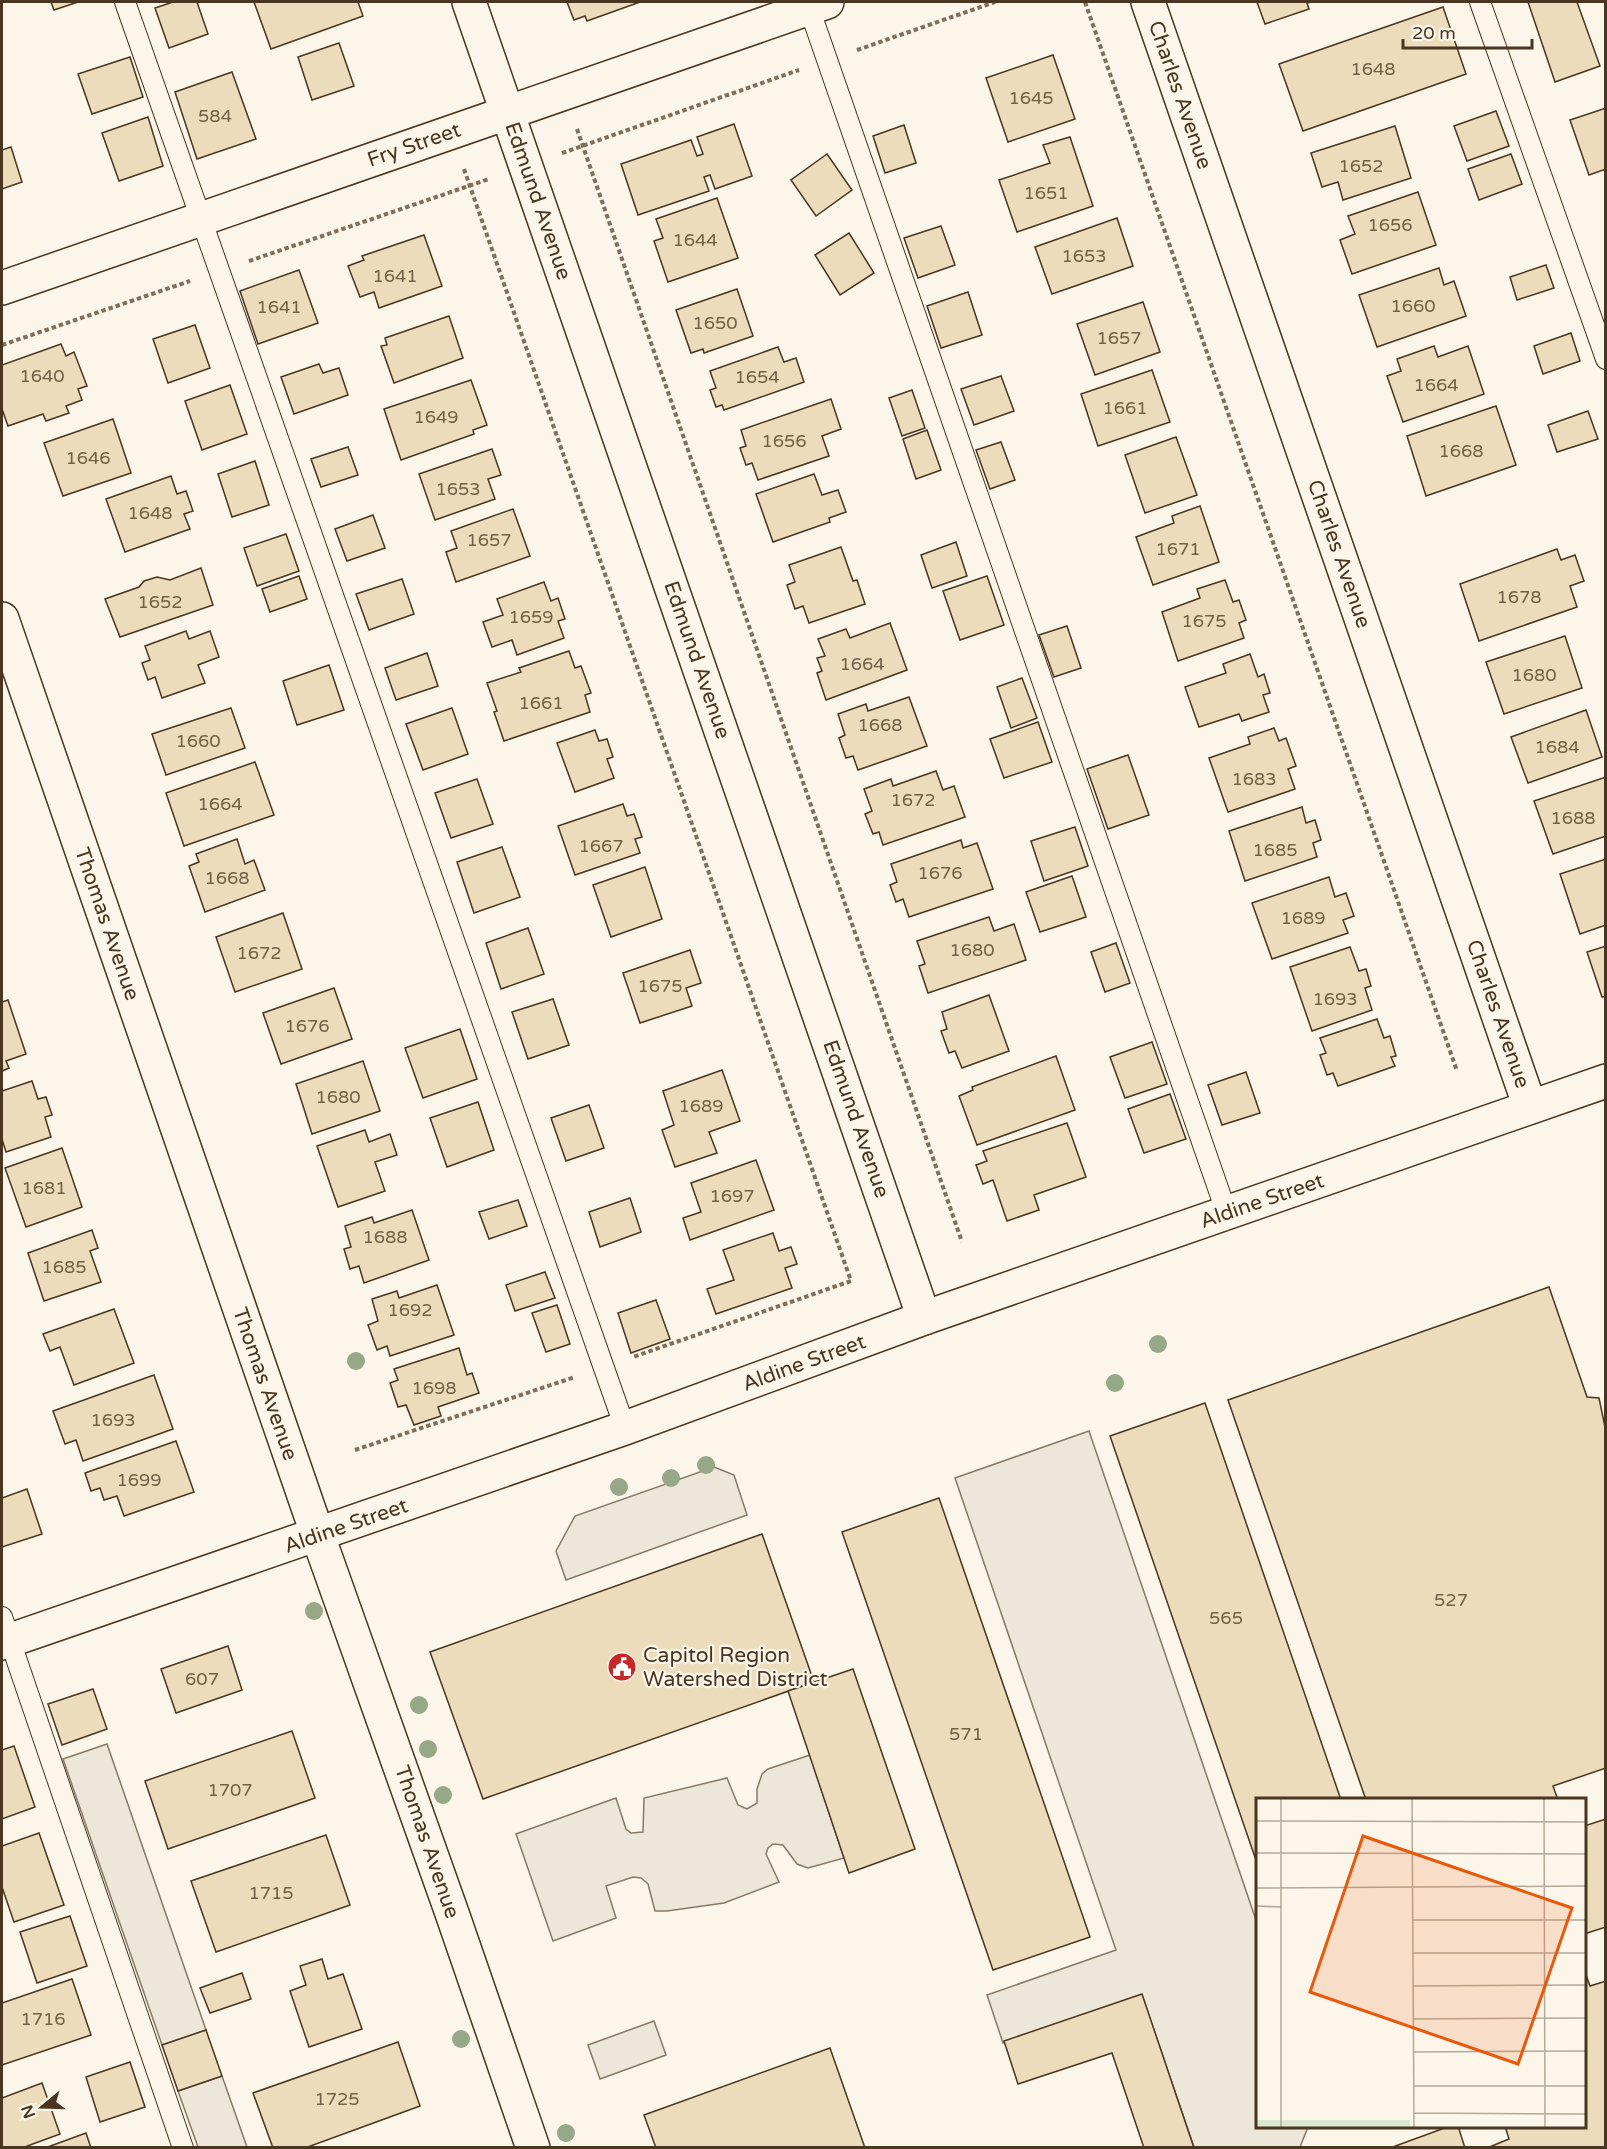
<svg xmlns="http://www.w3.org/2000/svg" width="1607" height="2149" font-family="'Varela Round',sans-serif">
	<rect width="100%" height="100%" fill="#fbf6e9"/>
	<g fill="#ede7d9" stroke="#887966" stroke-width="1.5">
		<polygon points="1089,1431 1257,1923 1258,2126 1308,2127 1300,2147 1194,2147 1142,1995 1003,2043 987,1995 1116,1950 955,1478"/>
		<polygon points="714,1467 734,1475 747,1515 566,1580 556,1551 575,1516"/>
		<polygon points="107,1744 206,2030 162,2045 63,1759"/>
		<polygon points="810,1755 844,1858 808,1868 797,1864 783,1845 773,1844 768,1848 766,1854 779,1882 724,1903 667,1911 655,1911 648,1884 641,1878 633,1877 606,1886 616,1918 553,1941 516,1834 616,1798 626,1829 631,1833 643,1832 644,1798 727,1778 738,1805 747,1809 757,1803 757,1789 762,1774 768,1769"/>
		<polygon points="654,2021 666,2055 600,2079 588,2045"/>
		<polygon points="222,2076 247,2147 198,2147 178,2091"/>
	</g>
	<g fill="#ecdcbc" stroke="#4a3520" stroke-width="1.5">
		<polygon points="51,2 78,2 54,10"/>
		<polygon points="173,2 197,2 208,34 169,48 155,8"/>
		<polygon points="254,2 358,2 363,16 271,49"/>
		<polygon points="567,2 640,2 587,21 585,16 574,20"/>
		<polygon points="1257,2 1312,2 1307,3 1309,9 1265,24"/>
		<polygon points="1528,2 1577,2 1600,66 1555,82"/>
		<polygon points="1443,7 1466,74 1303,131 1279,64"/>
		<polygon points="339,43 354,86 312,100 298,57"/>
		<polygon points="1053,55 1075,119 1008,142 986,78"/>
		<polygon points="130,57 143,97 92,114 78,74"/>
		<polygon points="232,72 256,139 197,159 175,92"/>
		<polygon points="1606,108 1606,169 1589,175 1570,120"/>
		<polygon points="1496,111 1509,146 1467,161 1454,126"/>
		<polygon points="148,117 163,166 119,181 102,133"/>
		<polygon points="734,124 752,176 715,189 710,175 704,177 709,191 638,215 621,164 691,140 697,156 703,154 697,137"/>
		<polygon points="904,125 916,163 885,173 873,136"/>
		<polygon points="1395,126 1411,178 1343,200 1338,182 1322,187 1311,153"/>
		<polygon points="1070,137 1093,206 1017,232 999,180 1050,163 1043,145"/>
		<polygon points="11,147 22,182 2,189 2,150"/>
		<polygon points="827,154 852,190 816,216 791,180"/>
		<polygon points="1511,154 1522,184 1479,200 1468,169"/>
		<polygon points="1418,192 1436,245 1352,274 1340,240 1355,234 1348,216"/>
		<polygon points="717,198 738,258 668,282 654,241 663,238 656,219"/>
		<polygon points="1117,218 1133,266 1052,294 1035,247"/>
		<polygon points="941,226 955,265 918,278 904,238"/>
		<polygon points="849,233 874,273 840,295 815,255"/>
		<polygon points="424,235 442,286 379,308 374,292 360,297 348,266 364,260 362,256"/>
		<polygon points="1546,265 1554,288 1517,300 1510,277"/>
		<polygon points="1439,268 1444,285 1454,281 1466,316 1377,347 1359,295"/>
		<polygon points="299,270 318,323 258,344 240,291"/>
		<polygon points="737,289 753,336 704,353 703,349 691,353 676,310"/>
		<polygon points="968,292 982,335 941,348 927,306"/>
		<polygon points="1143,302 1160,352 1095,375 1077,324"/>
		<polygon points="449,316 463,358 394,383 381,346 387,345 385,338"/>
		<polygon points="195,325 210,368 168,383 153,339"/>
		<polygon points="1571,333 1580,361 1543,374 1534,346"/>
		<polygon points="61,344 66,356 74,352 87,386 78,389 82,400 66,406 69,413 46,421 43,414 8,426 2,409 2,365"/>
		<polygon points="1434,346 1438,357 1468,346 1484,394 1403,422 1387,376 1401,371 1397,359"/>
		<polygon points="778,347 784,362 796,358 804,382 724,410 722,405 716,407 710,390 716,388 710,371"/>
		<polygon points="319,364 323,373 339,368 348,395 294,414 281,377"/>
		<polygon points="1152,370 1170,422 1098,446 1081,394"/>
		<polygon points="1001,376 1014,411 974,425 961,389"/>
		<polygon points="471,380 487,425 473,430 474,434 401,460 384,409"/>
		<polygon points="230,385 247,434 202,450 185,401"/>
		<polygon points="912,390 925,428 902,436 889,398"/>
		<polygon points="831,399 841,429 822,436 829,456 758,480 752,463 746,465 740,448 746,446 741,430"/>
		<polygon points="1496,406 1516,465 1426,496 1407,436"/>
		<polygon points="1588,411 1598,439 1557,452 1548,425"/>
		<polygon points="113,419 131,473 63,496 44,443"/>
		<polygon points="927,430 941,470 916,479 903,439"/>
		<polygon points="1176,437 1197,495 1145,513 1125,455"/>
		<polygon points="1001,442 1015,480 990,489 976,450"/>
		<polygon points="348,447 358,475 321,487 311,459"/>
		<polygon points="492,449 501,475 488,479 495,499 435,520 419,474"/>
		<polygon points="255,461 269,505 232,517 218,474"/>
		<polygon points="814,474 822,495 838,490 846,512 829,518 830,522 773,542 756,494"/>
		<polygon points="171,476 177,494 186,491 193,511 184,514 190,529 125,552 106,499"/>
		<polygon points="1200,506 1219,562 1153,585 1136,537 1174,523 1172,516"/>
		<polygon points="513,509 530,556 456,582 446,552 457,548 451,531"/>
		<polygon points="373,515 385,548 347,561 335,529"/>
		<polygon points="286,534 299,571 257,586 244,548"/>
		<polygon points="956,542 967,576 932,588 921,555"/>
		<polygon points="841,547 853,581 857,580 865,604 809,623 803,606 795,609 787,585 795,582 789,565"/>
		<polygon points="1557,549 1561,560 1575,555 1584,581 1570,586 1577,607 1479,641 1460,584"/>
		<polygon points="201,568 213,605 120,637 105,599 139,587 144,581 157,577 170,580"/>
		<polygon points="299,576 307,599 270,612 262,589"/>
		<polygon points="987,576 1004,625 960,640 943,591"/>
		<polygon points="402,579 414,614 369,630 356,594"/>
		<polygon points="1225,580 1233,602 1239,600 1246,620 1239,623 1244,638 1178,661 1162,612 1200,598 1197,589"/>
		<polygon points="544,582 551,601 558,598 565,619 558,621 564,638 517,655 512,640 492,647 483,622 503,615 497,599"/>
		<polygon points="890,623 907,670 826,700 817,673 822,671 817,658 825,656 818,639 846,629 850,638"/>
		<polygon points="1067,626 1081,668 1054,677 1039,635"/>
		<polygon points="186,631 189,639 210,631 219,657 198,665 205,683 162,698 155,677 148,680 142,663 150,660 145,646"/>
		<polygon points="1565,636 1582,688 1504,714 1486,662"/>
		<polygon points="569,651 575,668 581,666 591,693 585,695 590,712 504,741 494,712 497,711 487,683 521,672 519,668"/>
		<polygon points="427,653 438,686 396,700 385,668"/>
		<polygon points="1250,654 1258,677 1264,674 1270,693 1263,695 1269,712 1242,721 1239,714 1199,727 1185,687 1226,673 1223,664"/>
		<polygon points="329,665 344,710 297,725 283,681"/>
		<polygon points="1022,678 1037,718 1011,728 997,687"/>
		<polygon points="909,697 927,746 858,770 853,756 846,758 839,738 845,735 838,714 866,704 868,711"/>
		<polygon points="231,708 245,748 166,775 152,734"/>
		<polygon points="452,708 468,754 423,770 406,724"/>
		<polygon points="1586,710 1602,757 1528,783 1511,737"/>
		<polygon points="1038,722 1052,762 1004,778 990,739"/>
		<polygon points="1274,728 1279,741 1286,738 1296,766 1288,769 1295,789 1228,812 1209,758 1250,744 1248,737"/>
		<polygon points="595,730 599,741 607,739 613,757 607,759 614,778 575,792 557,743"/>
		<polygon points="1128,755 1149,815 1108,829 1087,769"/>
		<polygon points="255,762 274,815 184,846 166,793"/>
		<polygon points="936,771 943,790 954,786 965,817 883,845 879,832 873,834 865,814 872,811 864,789 891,779 893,786"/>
		<polygon points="1606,777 1606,836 1553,854 1534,801"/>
		<polygon points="477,779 493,824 451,838 435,793"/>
		<polygon points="623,804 627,816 634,814 642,837 635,839 640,853 575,875 558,826"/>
		<polygon points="1302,807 1306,823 1315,820 1321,840 1313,843 1317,857 1245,881 1229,831"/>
		<polygon points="1075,827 1088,866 1044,881 1031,841"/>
		<polygon points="237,839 245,864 254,860 265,890 205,912 189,866 199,862 196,854"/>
		<polygon points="961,840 963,848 977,843 993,889 909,917 903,899 896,902 890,885 897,882 891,864"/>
		<polygon points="502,847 520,897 474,913 457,862"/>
		<polygon points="1606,859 1606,925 1580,934 1560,874"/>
		<polygon points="645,867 662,919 611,937 593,885"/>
		<polygon points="1072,876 1086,917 1040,932 1026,892"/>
		<polygon points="1329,877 1335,897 1346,893 1354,916 1343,920 1348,933 1272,959 1252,903"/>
		<polygon points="283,913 302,969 235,992 216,937"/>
		<polygon points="989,917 994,931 1014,924 1026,960 928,993 919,966 925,964 917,941"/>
		<polygon points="528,928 544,974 501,989 486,943"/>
		<polygon points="1116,943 1130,983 1105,992 1091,952"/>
		<polygon points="1606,946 1606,996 1602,997 1587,952"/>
		<polygon points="1350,947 1359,971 1366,969 1371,986 1365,988 1372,1010 1312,1031 1290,967"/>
		<polygon points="690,950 701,983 686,988 692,1006 640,1023 623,973"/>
		<polygon points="334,988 352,1039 281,1064 263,1013"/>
		<polygon points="989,995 1009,1051 962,1068 955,1051 949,1053 941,1031 947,1029 942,1012"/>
		<polygon points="553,999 569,1045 528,1059 512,1012"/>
		<polygon points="8,1000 26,1054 6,1061 9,1068 2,1071 2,1002"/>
		<polygon points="1377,1019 1384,1038 1390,1036 1396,1056 1391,1057 1395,1066 1338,1086 1333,1073 1327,1075 1320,1055 1326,1053 1320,1038"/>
		<polygon points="460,1029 477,1079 423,1098 405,1048"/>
		<polygon points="1152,1042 1167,1084 1125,1098 1110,1057"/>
		<polygon points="1056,1056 1075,1110 977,1145 959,1096 973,1090 972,1087"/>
		<polygon points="363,1061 380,1111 312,1134 296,1084"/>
		<polygon points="722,1070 740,1121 709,1132 717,1153 675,1167 662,1130 674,1125 663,1091"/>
		<polygon points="1246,1072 1260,1113 1222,1125 1208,1085"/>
		<polygon points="32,1081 38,1099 46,1097 52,1115 45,1117 51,1137 6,1152 2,1139 2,1091"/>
		<polygon points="1170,1094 1186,1139 1144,1153 1128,1109"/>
		<polygon points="478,1102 494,1150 447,1167 430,1118"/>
		<polygon points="589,1105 604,1148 566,1161 551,1118"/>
		<polygon points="1067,1123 1086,1177 1034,1195 1039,1210 1007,1221 993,1180 983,1184 976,1165 987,1161 983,1151"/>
		<polygon points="365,1130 369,1142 390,1134 397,1155 375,1162 385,1191 338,1207 317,1146"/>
		<polygon points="62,1148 82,1207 26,1227 5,1168"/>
		<polygon points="756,1160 774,1210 690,1240 683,1218 701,1212 691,1183"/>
		<polygon points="630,1198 641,1232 600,1247 589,1212"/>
		<polygon points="518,1200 527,1226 489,1239 479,1212"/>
		<polygon points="412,1210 429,1260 364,1283 359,1266 350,1269 344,1249 351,1247 345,1226 372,1217 374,1223"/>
		<polygon points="92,1230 98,1248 90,1251 101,1282 44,1301 28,1253"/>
		<polygon points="773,1233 779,1251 791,1247 797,1264 785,1268 792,1288 716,1314 707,1289 734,1280 723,1250"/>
		<polygon points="545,1272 555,1298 515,1311 506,1285"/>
		<polygon points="437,1285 454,1335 390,1356 387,1346 377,1350 368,1325 378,1321 372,1299 397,1291 399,1298"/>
		<polygon points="1549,1287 1587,1397 1599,1398 1606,1432 1606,1768 1553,1786 1558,1800 1366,1800 1228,1400"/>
		<polygon points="656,1300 670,1339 631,1353 618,1313"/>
		<polygon points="557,1305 570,1344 546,1352 532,1313"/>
		<polygon points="114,1309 134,1363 74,1385 60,1347 50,1351 43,1334"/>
		<polygon points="459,1348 467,1375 472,1373 479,1393 438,1407 441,1416 414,1425 406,1405 398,1407 390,1383 398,1380 394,1369"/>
		<polygon points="154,1375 173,1429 83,1461 76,1440 65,1444 53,1411"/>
		<polygon points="1205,1403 1341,1800 1258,1800 1258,1866 1110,1436"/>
		<polygon points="176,1441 194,1492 124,1516 117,1496 104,1500 100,1488 91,1491 85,1473"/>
		<polygon points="27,1489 42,1534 2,1547 2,1498"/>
		<polygon points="939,1498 1090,1937 993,1970 842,1532"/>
		<polygon points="762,1534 814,1682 483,1799 430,1652"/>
		<polygon points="228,1646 242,1690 176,1713 161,1669"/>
		<polygon points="853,1669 915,1849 849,1873 788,1691"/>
		<polygon points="93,1689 107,1729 62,1745 48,1704"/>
		<polygon points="292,1731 315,1798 168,1849 145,1781"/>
		<polygon points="14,1746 35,1807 2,1819 2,1750"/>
		<polygon points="1606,1819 1606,1927 1584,1934 1584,1826"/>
		<polygon points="39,1833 64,1905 14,1922 2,1887 2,1846"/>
		<polygon points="326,1835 350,1905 216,1952 191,1881"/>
		<polygon points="70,1916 87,1966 37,1983 20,1932"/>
		<polygon points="322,1959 328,1979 343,1974 362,2029 309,2047 290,1991 306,1985 300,1966"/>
		<polygon points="1584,1969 1590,1986 1606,1981 1606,2148 1487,2148 1509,2139 1505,2126 1584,2126"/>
		<polygon points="242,1973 251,1999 210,2013 200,1988"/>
		<polygon points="72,1979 91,2035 2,2065 2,2003"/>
		<polygon points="1142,1994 1194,2148 1144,2148 1112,2053 1018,2084 1004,2041"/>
		<polygon points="206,2030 222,2076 178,2091 162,2045"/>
		<polygon points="398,2042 420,2106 305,2148 273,2148 253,2093"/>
		<polygon points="830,2048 865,2148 656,2148 644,2115"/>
		<polygon points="130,2062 145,2107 100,2122 86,2077"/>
		<polygon points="42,2083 60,2134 22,2148 2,2148 2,2098"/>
		<polygon points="1450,2126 1458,2126 1465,2148 1390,2148"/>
		<polygon points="86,2133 91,2148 45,2148"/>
	</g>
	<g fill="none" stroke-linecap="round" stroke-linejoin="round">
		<g stroke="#4a3520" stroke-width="22">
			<g id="lane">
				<polyline points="125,2 625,1428"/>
				<polyline points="807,2 1227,1214"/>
				<polyline points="1480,2 1606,359"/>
				<polyline points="2,1617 183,2148"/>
			</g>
		</g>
		<g stroke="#4a3520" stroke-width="36">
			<g id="street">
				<polyline points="469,2 924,1318"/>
				<polyline points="1148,2 1530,1107"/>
				<polyline points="2,288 827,2"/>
				<polyline points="2,1643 625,1428 924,1318 1606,1081"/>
			</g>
		</g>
		<g stroke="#4a3520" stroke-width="36">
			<polyline id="secondary" points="2,619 318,1536 453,1916 533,2148"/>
		</g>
		<g stroke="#7f6f5c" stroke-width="4" stroke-dasharray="4.5 3" stroke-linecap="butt">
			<polyline points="1085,2 1457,1071"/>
			<polyline points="857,50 995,2"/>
			<polyline points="577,129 962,1242"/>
			<polyline points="562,153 799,70"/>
			<polyline points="464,169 851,1281 633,1357"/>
			<polyline points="249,261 489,179"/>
			<polyline points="2,345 190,281"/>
			<polyline points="355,1450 575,1377"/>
		</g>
		<use href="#lane" stroke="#fbf6e9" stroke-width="20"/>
		<use href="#street" stroke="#fbf6e9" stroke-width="33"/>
		<use href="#secondary" stroke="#fbf6e9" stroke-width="33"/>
	</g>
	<g fill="#96a887">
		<circle cx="1158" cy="1344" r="9"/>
		<circle cx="356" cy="1361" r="9"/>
		<circle cx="1115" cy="1383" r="9"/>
		<circle cx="706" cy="1465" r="9"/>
		<circle cx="671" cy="1478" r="9"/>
		<circle cx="619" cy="1487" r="9"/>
		<circle cx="314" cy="1611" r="9"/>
		<circle cx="419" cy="1705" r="9"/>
		<circle cx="428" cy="1749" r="9"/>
		<circle cx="443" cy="1795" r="9"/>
		<circle cx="461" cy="2039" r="9"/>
		<circle cx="566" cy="2133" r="9"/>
	</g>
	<defs>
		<g id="civic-disc" transform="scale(1.5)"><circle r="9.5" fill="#c62828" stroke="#fbf6e9"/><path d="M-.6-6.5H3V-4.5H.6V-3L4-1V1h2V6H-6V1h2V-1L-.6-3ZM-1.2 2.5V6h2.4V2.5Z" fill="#fff"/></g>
	</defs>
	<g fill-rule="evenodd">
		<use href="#civic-disc" x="622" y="1667"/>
	</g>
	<g text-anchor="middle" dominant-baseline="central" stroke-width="4.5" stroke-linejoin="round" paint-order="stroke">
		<g font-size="18" fill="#725f47">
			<text x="1373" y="69">1648</text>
			<text x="1031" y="98">1645</text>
			<text x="215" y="116">584</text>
			<text x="1361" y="166">1652</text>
			<text x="1046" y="193">1651</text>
			<text x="1390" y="225">1656</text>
			<text x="695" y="240">1644</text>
			<text x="1084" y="256">1653</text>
			<text x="395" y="276">1641</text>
			<text x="1413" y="306">1660</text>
			<text x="279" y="307">1641</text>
			<text x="715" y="323">1650</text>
			<text x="1119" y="338">1657</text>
			<text x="42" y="376">1640</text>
			<text x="757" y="377">1654</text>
			<text x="1436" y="385">1664</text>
			<text x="1125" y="408">1661</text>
			<text x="436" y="417">1649</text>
			<text x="784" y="441">1656</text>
			<text x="1461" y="451">1668</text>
			<text x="88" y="458">1646</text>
			<text x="458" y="489">1653</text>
			<text x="150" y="513">1648</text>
			<text x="489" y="540">1657</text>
			<text x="1178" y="549">1671</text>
			<text x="1519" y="597">1678</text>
			<text x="160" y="602">1652</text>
			<text x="531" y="617">1659</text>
			<text x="1204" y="621">1675</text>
			<text x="862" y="664">1664</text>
			<text x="1534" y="675">1680</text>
			<text x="541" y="703">1661</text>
			<text x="880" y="725">1668</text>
			<text x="198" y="741">1660</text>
			<text x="1557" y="747">1684</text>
			<text x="1254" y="779">1683</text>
			<text x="913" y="800">1672</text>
			<text x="220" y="804">1664</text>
			<text x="1573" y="818">1688</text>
			<text x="601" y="846">1667</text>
			<text x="1275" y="850">1685</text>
			<text x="940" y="873">1676</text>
			<text x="227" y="878">1668</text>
			<text x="1303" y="918">1689</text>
			<text x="972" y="950">1680</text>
			<text x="259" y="953">1672</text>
			<text x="660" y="986">1675</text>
			<text x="1335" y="999">1693</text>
			<text x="307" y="1026">1676</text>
			<text x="338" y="1097">1680</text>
			<text x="701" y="1106">1689</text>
			<text x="44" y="1188">1681</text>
			<text x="732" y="1196">1697</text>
			<text x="385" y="1237">1688</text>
			<text x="64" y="1267">1685</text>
			<text x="410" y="1310">1692</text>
			<text x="434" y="1388">1698</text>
			<text x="113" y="1420">1693</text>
			<text x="139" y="1480">1699</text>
			<text x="1451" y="1600">527</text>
			<text x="1226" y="1618">565</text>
			<text x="202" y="1679">607</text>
			<text x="966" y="1734">571</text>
			<text x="230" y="1790">1707</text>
			<text x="271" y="1893">1715</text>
			<text x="43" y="2019">1716</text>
			<text x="337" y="2099">1725</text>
		</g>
		<g font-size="21" fill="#4a3520" stroke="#fbf6e9">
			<text transform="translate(1180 95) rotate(71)">Charles Avenue</text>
			<text transform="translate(414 145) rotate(-19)">Fry Street</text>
			<text transform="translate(538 201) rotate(71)">Edmund Avenue</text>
			<text transform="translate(1339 554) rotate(71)">Charles Avenue</text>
			<text transform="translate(697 660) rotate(71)">Edmund Avenue</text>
			<text transform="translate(107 924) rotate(71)">Thomas Avenue</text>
			<text transform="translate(1498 1014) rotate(71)">Charles Avenue</text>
			<text transform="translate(856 1119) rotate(71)">Edmund Avenue</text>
			<text transform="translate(1262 1201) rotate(-19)">Aldine Street</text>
			<text transform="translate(804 1363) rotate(-20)">Aldine Street</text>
			<text transform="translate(265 1384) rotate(71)">Thomas Avenue</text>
			<text transform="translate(346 1526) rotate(-19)">Aldine Street</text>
			<text transform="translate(427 1842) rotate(71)">Thomas Avenue</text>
		</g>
		<g font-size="21" fill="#4a3520" stroke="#fbf6e9" text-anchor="start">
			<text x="643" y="1655">Capitol Region<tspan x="643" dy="24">Watershed District</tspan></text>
		</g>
	</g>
	<g transform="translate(1256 1798)">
		<rect width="330" height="330" fill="#fbf6e9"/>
		<path d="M0,322H154V330H0Z" fill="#dce7d0"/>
		<path fill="none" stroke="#b4a999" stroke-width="1.5" d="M25,0V330M156,0L158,330M288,0L289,330M0,23L330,24M0,55L330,56M0,90L330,88M1,108L25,109M157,122H330M157,155H330M157,188L330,187M157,221L330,220M157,254L330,253M158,288H330M158,315L330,316"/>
		<path fill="#e8590c" fill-opacity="0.15" stroke="#e8590c" stroke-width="3" d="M107,38L316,110L262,266L54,194Z"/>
		<rect width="330" height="330" fill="none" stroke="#4a3520" stroke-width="3"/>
	</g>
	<rect width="1607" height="2149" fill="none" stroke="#4a3520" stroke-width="6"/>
	<g transform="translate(42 2107) rotate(251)" stroke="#fbf6e9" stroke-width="4.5" paint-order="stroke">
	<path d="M0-4.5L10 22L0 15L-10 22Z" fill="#4a3520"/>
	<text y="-9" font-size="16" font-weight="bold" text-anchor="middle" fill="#4a3520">N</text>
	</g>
	<path d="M1403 39v9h129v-9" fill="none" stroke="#4a3520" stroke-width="3"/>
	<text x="1412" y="39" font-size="18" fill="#4a3520" stroke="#fbf6e9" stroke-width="4.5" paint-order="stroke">20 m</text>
</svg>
